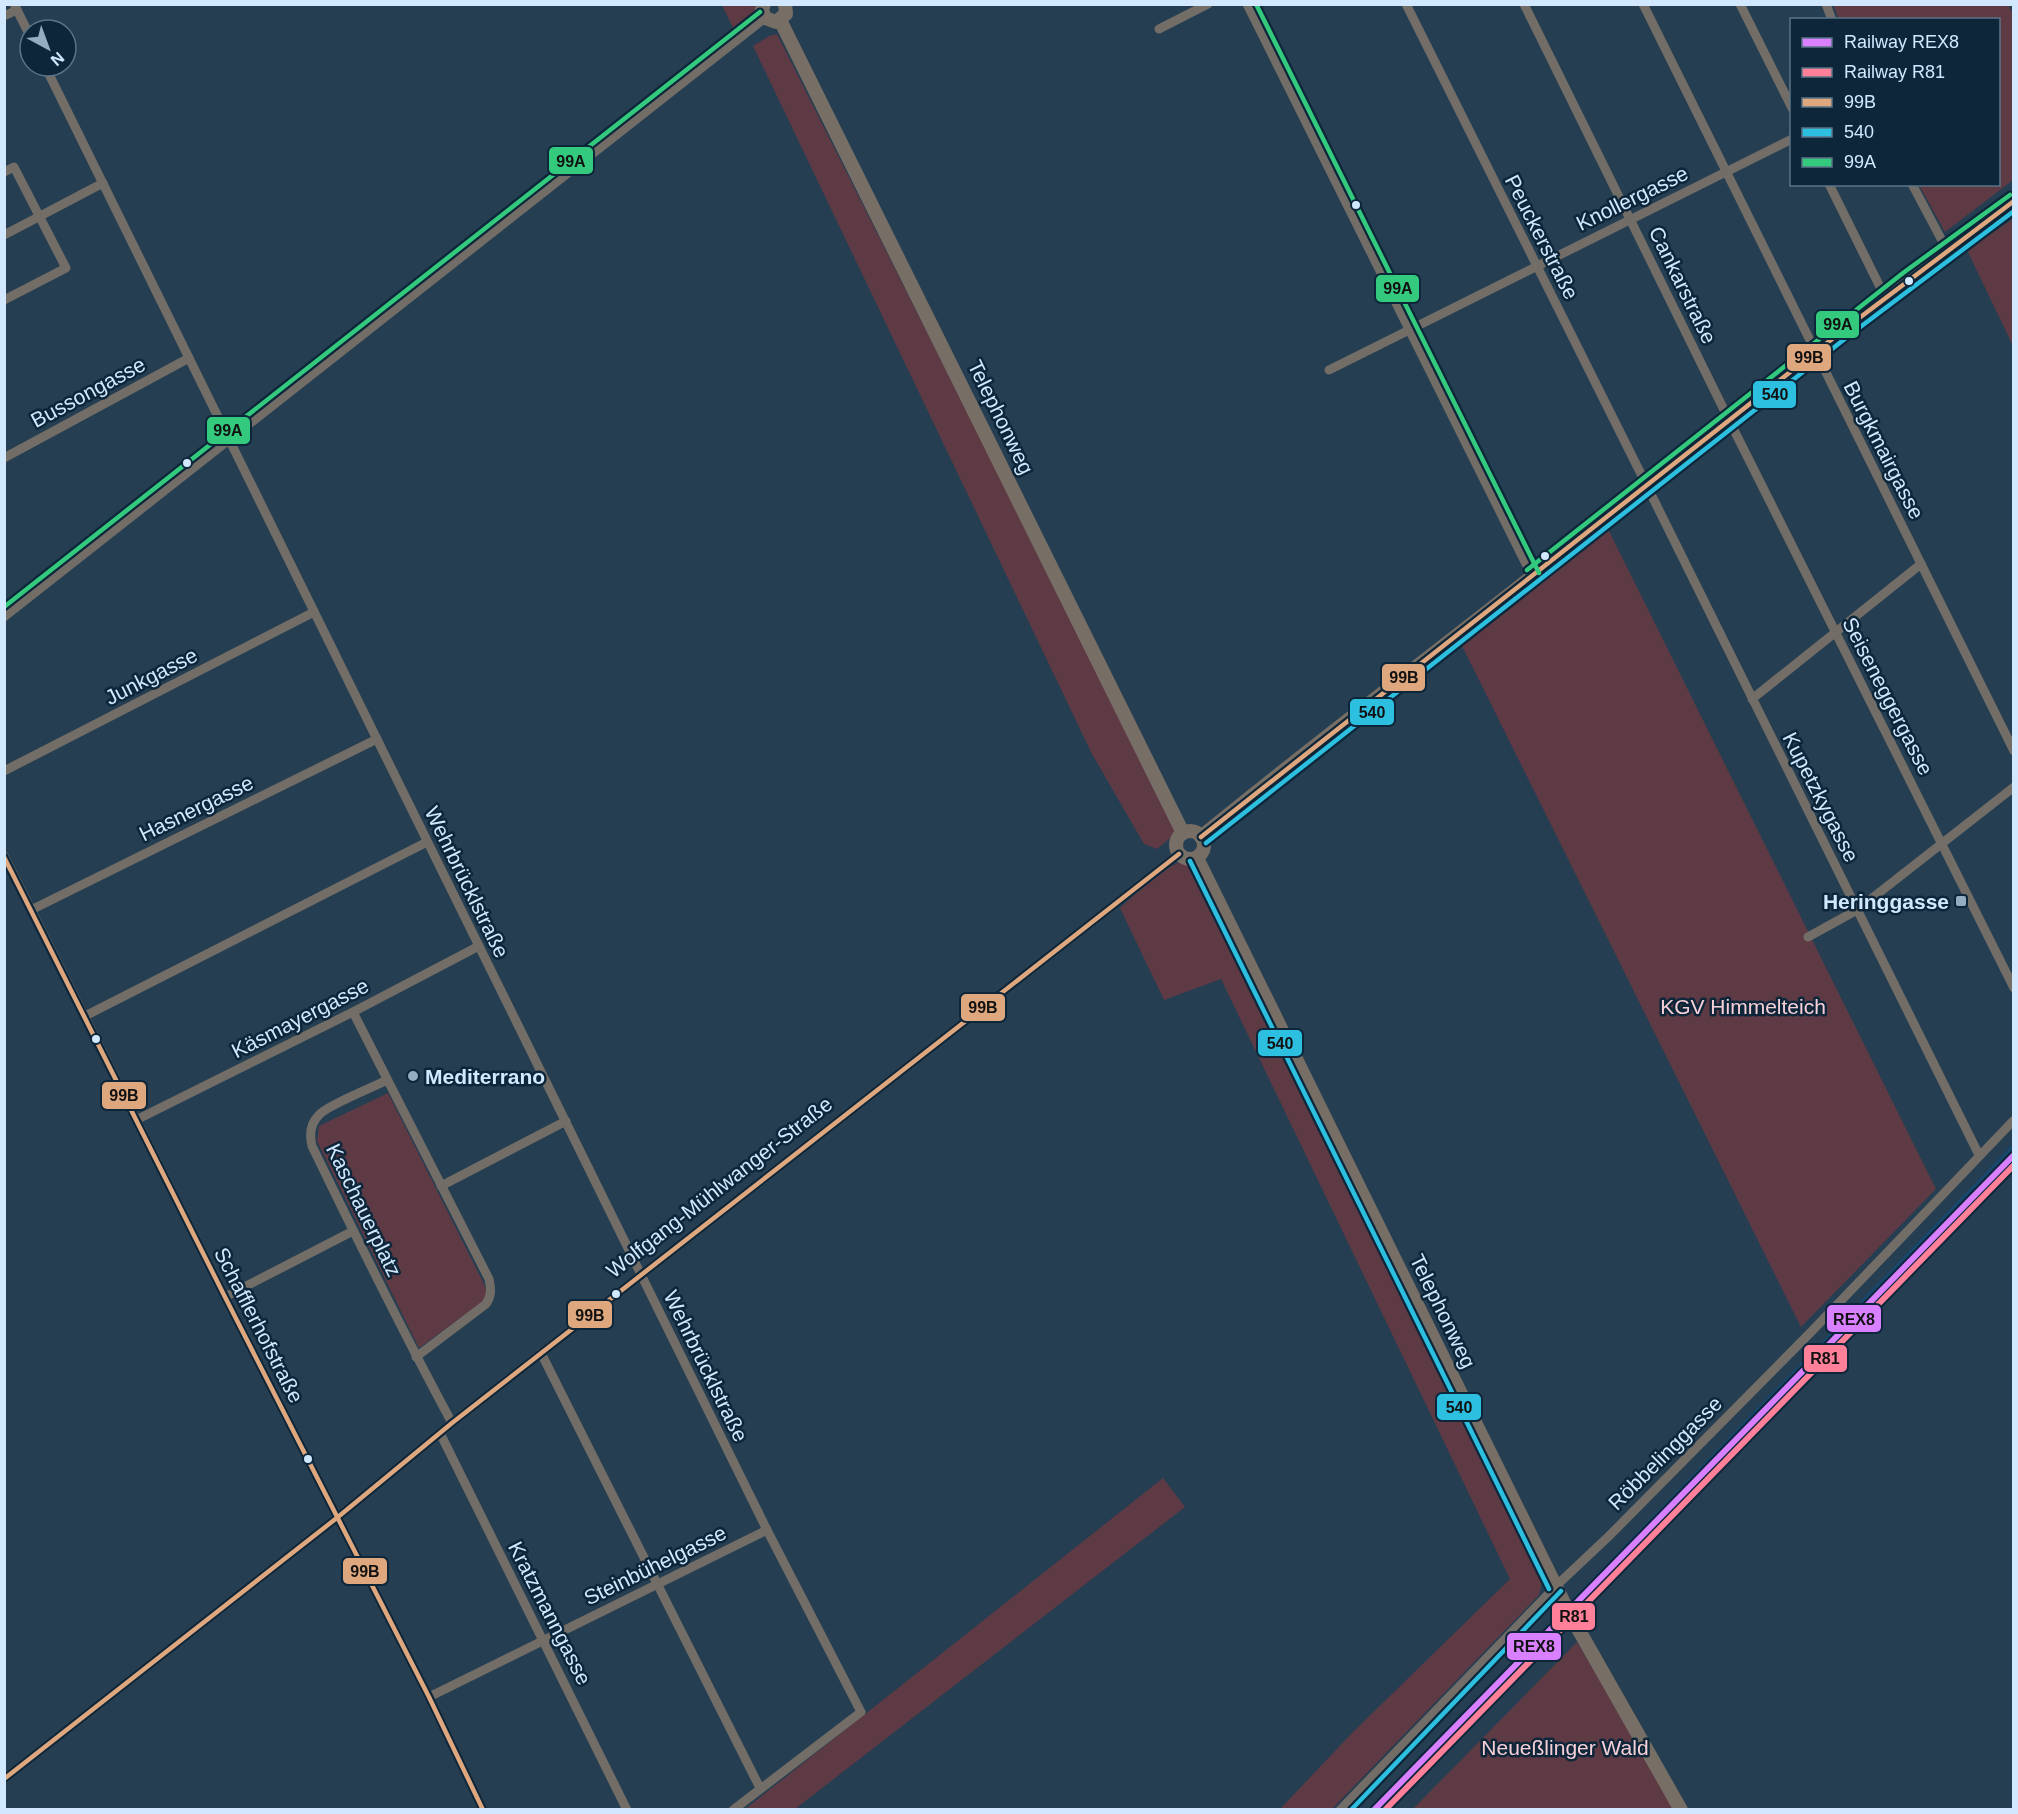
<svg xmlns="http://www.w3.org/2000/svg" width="2018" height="1814" font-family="Helvetica,sans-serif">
	<rect width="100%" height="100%" fill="#253e51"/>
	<polygon fill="#18486d" points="2013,1144 2013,1169 1389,1809 1368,1810"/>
	<g fill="#5e3a45">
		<polygon points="722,5 758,5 751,21 736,34"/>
		<polygon points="1833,5 2008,5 2014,15 2013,180 1945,232 1919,185 1998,184 1998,20 1839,19"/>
		<polygon points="777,34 1176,828 1174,835 1157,849 1144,844 1092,754 753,46 769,36"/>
		<polygon points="2013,219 2013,346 1967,250"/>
		<polygon points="1607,527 1936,1189 1801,1327 1461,644"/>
		<path d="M1180,862L1186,863L1192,866L1544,1573L1539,1595L1332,1809H1280L1353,1732L1510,1579L1221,979L1164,1000L1120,908C1138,892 1157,872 1180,862Z"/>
		<polygon points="388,1093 484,1284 487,1293 485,1300 419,1348 317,1141 319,1126"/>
		<polygon points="1163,1478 1185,1507 795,1809 744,1810"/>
		<polygon points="1577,1642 1676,1809 1412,1810"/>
	</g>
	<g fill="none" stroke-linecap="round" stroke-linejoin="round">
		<g stroke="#726d67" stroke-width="9">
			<polyline points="14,4 30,36"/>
			<polyline points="1247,4 1532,576"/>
			<polyline points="1406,4 1647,486 1979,1155"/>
			<polyline points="1524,4 1729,420 2014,988"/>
			<polyline points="1643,4 2014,751"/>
			<polyline points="1740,4 1792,108"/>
			<polyline points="1826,4 1832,20"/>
			<polyline points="4,16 17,10"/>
			<polyline points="1159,29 1208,4"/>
			<polyline points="45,66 767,1530 861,1712 733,1810"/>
			<polyline points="4,172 14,167 66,268 4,300"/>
			<polyline points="1829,184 1885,297"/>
			<polyline points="1912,184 1947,250"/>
			<polyline points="4,235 103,183"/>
			<polyline points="1329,370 1792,139"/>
			<polyline points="4,458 189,358"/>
			<polyline points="4,617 765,18"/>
			<polyline points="1752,699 1921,564"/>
			<polyline points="4,771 314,612"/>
			<polyline points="4,856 225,1297 429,1697 483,1810"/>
			<polyline points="31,910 377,739"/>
			<polyline points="1808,937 1857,910 2014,787"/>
			<path d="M353,1012L489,1279C491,1289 492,1295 486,1304L416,1357"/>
			<polyline points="85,1016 427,842"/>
			<path d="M387,1080C374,1087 326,1106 319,1115C310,1124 309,1134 312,1146C357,1239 403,1332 452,1423"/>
			<polyline points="136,1120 353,1012 479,946"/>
			<polyline points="441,1186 566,1121"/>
			<polyline points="225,1297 353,1231"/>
			<polyline points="541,1353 760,1788"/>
			<polyline points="440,1433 627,1810"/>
			<polyline points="429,1697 767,1530"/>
			<polyline points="4,1779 338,1517 452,1423 1179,854"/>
			<polyline points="1340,1810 1556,1586 1609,1536 1811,1332 2014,1120"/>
		</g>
		<g stroke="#776f66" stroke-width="14">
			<polyline points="764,4 762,10 765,18 776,22 786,14 785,4"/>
			<polyline points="780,20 1183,833"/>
			<circle cx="1190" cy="845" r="14"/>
			<path d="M1201,837C1323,737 1449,643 1572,545C1718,430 1863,312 2014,201"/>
			<polyline points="1197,858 1568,1611 1681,1810"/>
		</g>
		<g stroke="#0d263a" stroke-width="9">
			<g id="bus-1">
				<polyline points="1201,837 1846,328 2014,201"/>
				<polyline points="4,857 225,1297 429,1697 483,1810"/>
				<polyline points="4,1779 338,1517 452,1423 1179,854"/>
			</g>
		</g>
		<g stroke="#0d263a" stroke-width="9">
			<g id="bus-2">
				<polyline points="1206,843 1851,334 2014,211"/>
				<polyline points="1190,861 1549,1589"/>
				<polyline points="1351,1810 1561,1591"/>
			</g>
		</g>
		<g stroke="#0d263a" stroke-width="9">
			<g id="bus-3">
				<polyline points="1256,4 1539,573"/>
				<polyline points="1527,570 1903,273 2010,195"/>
				<polyline points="4,607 760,12"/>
			</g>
		</g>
		<use href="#bus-1" stroke="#dfa77e" stroke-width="4.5"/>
		<use href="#bus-2" stroke="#2dbfdf" stroke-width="4.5"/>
		<use href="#bus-3" stroke="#33ca7d" stroke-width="4.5"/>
		<g stroke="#0d263a" stroke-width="10">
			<polyline id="rail-1" points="1374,1810 2014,1155"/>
		</g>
		<g stroke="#0d263a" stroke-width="10">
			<polyline id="rail-2" points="1385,1810 2014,1165"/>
		</g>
		<use href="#rail-1" stroke="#d880ff" stroke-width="6"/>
		<use href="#rail-2" stroke="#ff8098" stroke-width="6"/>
	</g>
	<g fill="#d1e8fe" stroke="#0d263a" stroke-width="2">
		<circle cx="1356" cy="205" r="5"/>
		<circle cx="1909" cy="281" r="5"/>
		<circle cx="187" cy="463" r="5"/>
		<circle cx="1545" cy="556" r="5"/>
		<circle cx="96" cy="1039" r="5"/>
		<circle cx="616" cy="1294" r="5"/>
		<circle cx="308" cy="1459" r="5"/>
	</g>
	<g fill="#95acc1" stroke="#0d263a" stroke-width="2">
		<rect x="1955" y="895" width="12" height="12" rx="3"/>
		<circle cx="413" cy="1076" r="6"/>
	</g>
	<g text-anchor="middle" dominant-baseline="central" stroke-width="5" stroke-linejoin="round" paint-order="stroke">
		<g font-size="21" fill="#d1e8fe" stroke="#0d263a">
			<text transform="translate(1632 198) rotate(-26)">Knollergasse</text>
			<text transform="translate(1542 237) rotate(63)">Peuckerstraße</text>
			<text transform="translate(1683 285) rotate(64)">Cankarstraße</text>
			<text transform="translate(88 392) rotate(-28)">Bussongasse</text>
			<text transform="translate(1001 417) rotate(64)">Telephonweg</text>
			<text transform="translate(1884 450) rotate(63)">Burgkmairgasse</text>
			<text transform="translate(151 676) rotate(-27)">Junkgasse</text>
			<text transform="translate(1888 696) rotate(63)">Seiseneggergasse</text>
			<text transform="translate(1821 797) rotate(63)">Kupetzkygasse</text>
			<text transform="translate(196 808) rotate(-26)">Hasnergasse</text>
			<text transform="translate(467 882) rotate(64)">Wehrbrücklstraße</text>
			<text transform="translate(300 1018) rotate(-27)">Käsmayergasse</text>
			<text transform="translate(719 1187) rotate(-38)">Wolfgang-Mühlwanger-Straße</text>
			<text transform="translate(364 1210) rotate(64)">Kaschauerplatz</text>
			<text transform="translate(1443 1311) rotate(64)">Telephonweg</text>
			<text transform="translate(259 1325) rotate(63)">Schafflerhofstraße</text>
			<text transform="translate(706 1366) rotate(64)">Wehrbrücklstraße</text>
			<text transform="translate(1665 1453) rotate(-45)">Röbbelinggasse</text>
			<text transform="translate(655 1565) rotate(-26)">Steinbühelgasse</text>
			<text transform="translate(550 1613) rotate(63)">Kratzmanngasse</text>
		</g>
		<g font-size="21" font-weight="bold" fill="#d1e8fe" stroke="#0d263a" text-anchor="end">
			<text x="1949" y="901">Heringgasse</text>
			<text x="425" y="1076" text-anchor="start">Mediterrano</text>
		</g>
		<g font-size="21" fill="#f7d0d7" stroke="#0d263a">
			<text x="1743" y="1006">KGV Himmelteich</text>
			<text x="1565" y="1747">Neueßlinger Wald</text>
		</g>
	</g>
	<g stroke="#0d263a" stroke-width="2">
		<rect x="548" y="146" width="46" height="29" rx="6" fill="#33ca7d"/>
		<rect x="1375" y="274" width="45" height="29" rx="6" fill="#33ca7d"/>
		<rect x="1815" y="310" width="45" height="29" rx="6" fill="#33ca7d"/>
		<rect x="1786" y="343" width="46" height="29" rx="6" fill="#dfa77e"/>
		<rect x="1752" y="380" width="45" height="29" rx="6" fill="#2dbfdf"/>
		<rect x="206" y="416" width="45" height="29" rx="6" fill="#33ca7d"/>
		<rect x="1381" y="663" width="45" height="29" rx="6" fill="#dfa77e"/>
		<rect x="1349" y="698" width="46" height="28" rx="6" fill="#2dbfdf"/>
		<rect x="960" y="993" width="46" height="29" rx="6" fill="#dfa77e"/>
		<rect x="1257" y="1029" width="46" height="28" rx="6" fill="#2dbfdf"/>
		<rect x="101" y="1081" width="46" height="29" rx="6" fill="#dfa77e"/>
		<rect x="567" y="1300" width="46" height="29" rx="6" fill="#dfa77e"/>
		<rect x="1826" y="1304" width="56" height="29" rx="6" fill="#d880ff"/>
		<rect x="1803" y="1344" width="45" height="29" rx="6" fill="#ff8098"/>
		<rect x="1436" y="1393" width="46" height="28" rx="6" fill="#2dbfdf"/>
		<rect x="342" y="1557" width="46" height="28" rx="6" fill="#dfa77e"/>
		<rect x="1551" y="1602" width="45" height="29" rx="6" fill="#ff8098"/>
		<rect x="1506" y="1632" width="56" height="29" rx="6" fill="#d880ff"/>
	</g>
	<g font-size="16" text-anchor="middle" font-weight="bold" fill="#111">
		<text x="571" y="167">99A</text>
		<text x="1398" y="294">99A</text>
		<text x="1838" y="330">99A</text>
		<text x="1809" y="363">99B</text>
		<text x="1775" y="400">540</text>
		<text x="228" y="436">99A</text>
		<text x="1404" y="683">99B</text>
		<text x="1372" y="718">540</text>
		<text x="983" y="1013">99B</text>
		<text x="1280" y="1049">540</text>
		<text x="124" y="1101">99B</text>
		<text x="590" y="1321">99B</text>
		<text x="1854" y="1325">REX8</text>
		<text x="1825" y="1364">R81</text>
		<text x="1459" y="1413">540</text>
		<text x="365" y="1577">99B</text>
		<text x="1574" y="1622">R81</text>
		<text x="1534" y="1652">REX8</text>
	</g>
	<rect width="2018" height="1814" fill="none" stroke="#d1e8fe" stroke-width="12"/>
	<rect x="1790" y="18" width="210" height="168" fill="#0d263a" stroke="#5b7488" stroke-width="1.5"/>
	<rect x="1802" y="38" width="30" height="9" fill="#d880ff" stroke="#5b7488" stroke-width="1.5"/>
	<text x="1844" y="48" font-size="18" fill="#d1e8fe">Railway REX8</text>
	<rect x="1802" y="68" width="30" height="9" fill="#ff8098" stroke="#5b7488" stroke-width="1.5"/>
	<text x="1844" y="78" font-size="18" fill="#d1e8fe">Railway R81</text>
	<rect x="1802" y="98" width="30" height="9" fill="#dfa77e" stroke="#5b7488" stroke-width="1.5"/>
	<text x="1844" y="108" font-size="18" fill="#d1e8fe">99B</text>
	<rect x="1802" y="128" width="30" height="9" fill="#2dbfdf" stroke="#5b7488" stroke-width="1.5"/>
	<text x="1844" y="138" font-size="18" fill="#d1e8fe">540</text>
	<rect x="1802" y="158" width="30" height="9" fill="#33ca7d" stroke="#5b7488" stroke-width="1.5"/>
	<text x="1844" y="168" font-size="18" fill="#d1e8fe">99A</text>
	<g transform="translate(48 48) rotate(139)"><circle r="28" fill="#0d263a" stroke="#5b7488" stroke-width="1.5"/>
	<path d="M0-4.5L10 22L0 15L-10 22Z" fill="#95acc1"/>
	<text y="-9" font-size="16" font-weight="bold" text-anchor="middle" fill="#d1e8fe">N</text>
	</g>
</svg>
